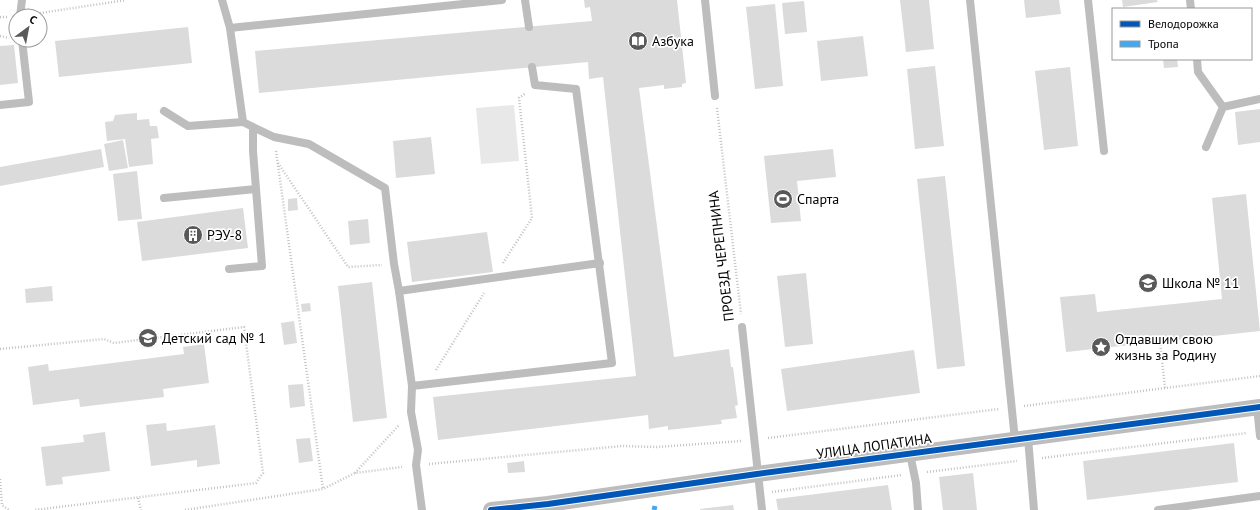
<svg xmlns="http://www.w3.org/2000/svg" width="1260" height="510" font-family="'PT Sans',sans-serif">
	<rect width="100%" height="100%" fill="#fff"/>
	<polygon fill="#e8e8e8" points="514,105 519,161 481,164 476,108"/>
	<g fill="#dbdbdb">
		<polygon points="584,0 677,0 686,83 682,84 682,87 664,89 664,85 639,88 674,357 729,349 731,367 733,367 738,405 735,406 737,418 721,420 722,424 668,430 668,426 649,429 648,415 438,440 433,397 636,376 603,77 589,79 588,62 259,93 255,51 592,21 590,7 585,8"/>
		<polygon points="900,0 929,0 934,49 906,52"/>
		<polygon points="1024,0 1059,0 1061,14 1026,18"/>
		<polygon points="1122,0 1157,0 1158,2 1123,7"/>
		<polygon points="804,1 807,32 785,34 782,3"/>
		<polygon points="775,4 783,86 755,89 746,7"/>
		<polygon points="188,27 192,63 59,77 55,41"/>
		<polygon points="863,36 868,76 821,81 817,41"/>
		<polygon points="14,45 18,83 0,85 0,46"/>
		<polygon points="1163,59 1177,59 1178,67 1164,68"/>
		<polygon points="935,66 944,146 915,149 907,69"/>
		<polygon points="1070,67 1078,146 1044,150 1035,71"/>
		<polygon points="1260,109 1260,142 1238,145 1235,112"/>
		<polygon points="137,113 137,120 149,119 150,126 157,126 159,138 151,139 153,164 129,167 125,139 107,141 105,122 113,121 115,115"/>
		<polygon points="431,137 435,174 396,178 393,141"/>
		<polygon points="123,140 128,168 109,171 104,144"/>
		<polygon points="101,149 104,167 0,186 0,167"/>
		<polygon points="833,149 836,177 797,181 801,221 771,223 764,156"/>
		<polygon points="137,171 142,219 118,221 113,174"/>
		<polygon points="945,176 965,366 937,369 917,179"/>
		<polygon points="1246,194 1260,331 1066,352 1060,297 1095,294 1097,312 1222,299 1212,198"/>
		<polygon points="297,198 298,210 288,211 288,199"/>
		<polygon points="243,208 248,248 142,261 137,222"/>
		<polygon points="368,219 370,243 350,245 348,221"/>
		<polygon points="487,232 493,272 412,282 407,242"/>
		<polygon points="806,273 813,344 785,347 777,276"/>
		<polygon points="372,282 387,418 353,422 338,286"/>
		<polygon points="52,286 53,301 26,303 25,289"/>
		<polygon points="310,303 311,311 302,312 301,304"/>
		<polygon points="294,321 297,343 284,345 281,323"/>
		<polygon points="204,344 209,383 163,389 164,397 80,407 79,399 33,405 28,367 48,364 49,371 184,354 183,347"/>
		<polygon points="914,350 920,393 787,411 781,369"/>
		<polygon points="303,384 305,406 290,408 288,385"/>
		<polygon points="166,423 167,431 215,425 220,464 197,467 197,460 151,466 146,425"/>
		<polygon points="105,432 110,471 62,477 63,484 46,486 41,447 84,442 83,435"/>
		<polygon points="310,438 313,461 299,463 296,439"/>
		<polygon points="1234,443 1238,482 1087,500 1083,461"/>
		<polygon points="524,461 525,472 508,473 507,463"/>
		<polygon points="973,473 977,510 943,510 939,477"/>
		<polygon points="888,485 892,510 778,510 776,499"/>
		<polygon points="733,505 734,510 700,510 700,509"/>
	</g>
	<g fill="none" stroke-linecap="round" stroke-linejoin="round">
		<g stroke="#c2c2c2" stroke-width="2.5" stroke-dasharray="1 2" stroke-linecap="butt">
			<polyline points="34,14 126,0"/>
			<polyline points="0,17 7,17"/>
			<polyline points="0,36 9,38"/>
			<polyline points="717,108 741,314"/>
			<polyline points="276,151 323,489"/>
			<polyline points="278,163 348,267 382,265"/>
			<polyline points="503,263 532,218 519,98 526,93"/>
			<polyline points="1160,342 1165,388"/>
			<polyline points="0,349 104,339 114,343 244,327 263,473 256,483 34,510"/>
			<polyline points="436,370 484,293"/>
			<polyline points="1024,406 1260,376"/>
			<polyline points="768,438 999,409"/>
			<polyline points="1042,458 1247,433"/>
			<polyline points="429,464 622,446 657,447 741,441"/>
			<polyline points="927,472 1017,461"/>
			<polyline points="355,473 399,425"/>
			<polyline points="0,479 2,505 9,510"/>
			<polyline points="772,492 902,475"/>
			<polyline points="138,498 141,510"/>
			<polyline points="185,510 323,489 355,473 402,467"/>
		</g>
		<g stroke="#bdbdbd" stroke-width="8">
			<polyline points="525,0 529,27"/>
			<polyline points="705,0 715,96"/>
			<polyline points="970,0 1015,440"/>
			<polyline points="1088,0 1104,151"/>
			<polyline points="1190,0 1191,9"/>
			<polyline points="20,16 22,0"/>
			<polyline points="230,28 502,0"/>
			<polyline points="1197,59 1198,72 1223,107"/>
			<polyline points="0,105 29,102 22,40"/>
			<polyline points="164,111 188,126 243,122"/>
			<polyline points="253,127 274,137 309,144 385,188 394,264 399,291 412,386 411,412 418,450 416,465 422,510"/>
			<polyline points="1206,147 1223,107 1260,99"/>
			<polyline points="164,198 256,189 253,151 253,127 243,122 230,28 222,0"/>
			<polyline points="229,269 262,266 256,189"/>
			<polyline points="399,291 600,263"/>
			<polyline points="742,327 762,510"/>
			<polyline points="412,386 612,363 576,89 535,85 532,67"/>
			<polyline points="1257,407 1260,436"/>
			<polyline points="1028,438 1034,510"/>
			<polyline points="910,454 916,483 918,510"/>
			<polyline points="1158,510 1260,496"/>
		</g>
		<polyline stroke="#bdbdbd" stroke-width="16" points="491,510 548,504 757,474 1260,407"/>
		<polyline stroke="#3fa9f5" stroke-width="5" stroke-dasharray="10 5" stroke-linecap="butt" points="654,510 655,506"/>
		<g stroke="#fff" stroke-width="8">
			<polyline id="cycleway" points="491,510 548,504 757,474 1260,407"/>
		</g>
		<use href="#cycleway" stroke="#0057b8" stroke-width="6"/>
	</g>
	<defs>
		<g id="library-disc" transform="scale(1)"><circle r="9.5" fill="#595959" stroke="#fff"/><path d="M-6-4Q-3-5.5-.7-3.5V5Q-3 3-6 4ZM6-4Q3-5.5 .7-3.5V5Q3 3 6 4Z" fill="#fff"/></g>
		<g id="stadium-disc" transform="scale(1)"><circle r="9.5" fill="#595959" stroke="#fff"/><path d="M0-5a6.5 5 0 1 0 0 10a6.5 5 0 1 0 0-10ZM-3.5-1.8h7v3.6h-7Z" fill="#fff"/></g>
		<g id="building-disc" transform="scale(1)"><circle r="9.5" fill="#595959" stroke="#fff"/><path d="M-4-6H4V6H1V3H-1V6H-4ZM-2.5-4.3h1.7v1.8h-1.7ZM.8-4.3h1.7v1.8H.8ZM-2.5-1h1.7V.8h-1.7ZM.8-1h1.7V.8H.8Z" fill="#fff"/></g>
		<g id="school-disc" transform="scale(1)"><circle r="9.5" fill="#595959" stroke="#fff"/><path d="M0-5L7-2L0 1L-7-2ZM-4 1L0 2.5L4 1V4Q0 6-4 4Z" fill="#fff"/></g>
		<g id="sight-disc" transform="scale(1)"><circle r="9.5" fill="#595959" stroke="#fff"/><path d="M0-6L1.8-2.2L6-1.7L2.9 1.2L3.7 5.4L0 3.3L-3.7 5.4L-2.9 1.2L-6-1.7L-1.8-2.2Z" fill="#fff"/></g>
	</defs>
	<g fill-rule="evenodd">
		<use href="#library-disc" x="638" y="41"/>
		<use href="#stadium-disc" x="783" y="199"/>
		<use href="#building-disc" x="193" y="235"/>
		<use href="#school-disc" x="1148" y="283"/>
		<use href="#school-disc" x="148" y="338"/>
		<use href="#sight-disc" x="1101" y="347"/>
	</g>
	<g text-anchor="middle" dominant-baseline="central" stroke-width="3.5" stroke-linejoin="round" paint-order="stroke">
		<g font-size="14" fill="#000" stroke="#fff" text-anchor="start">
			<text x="652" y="41">Азбука</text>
			<text x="797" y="199">Спарта</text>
			<text x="207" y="235">РЭУ-8</text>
			<text x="1162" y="283">Школа № 11</text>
			<text x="162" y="338">Детский сад № 1</text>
			<text x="1115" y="339">Отдавшим свою<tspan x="1115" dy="16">жизнь за Родину</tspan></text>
		</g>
		<g font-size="14" fill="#000" stroke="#fff">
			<text transform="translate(721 256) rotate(-97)">ПРОЕЗД ЧЕРЕПНИНА</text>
			<text transform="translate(874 446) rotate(-8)">УЛИЦА ЛОПАТИНА</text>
		</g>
	</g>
	<rect x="1112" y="8" width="140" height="52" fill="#ffffff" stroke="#999999"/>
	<rect x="1120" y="21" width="20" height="6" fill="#0057b8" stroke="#999999"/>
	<text x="1148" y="28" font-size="12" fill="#000000">Велодорожка</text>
	<rect x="1120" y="41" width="20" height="6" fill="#3fa9f5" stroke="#999999"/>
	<text x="1148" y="48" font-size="12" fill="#000000">Тропа</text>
	<g transform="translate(28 28) rotate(32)"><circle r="19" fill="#ffffff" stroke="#999999"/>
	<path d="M0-3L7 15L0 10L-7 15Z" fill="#595959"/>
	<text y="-6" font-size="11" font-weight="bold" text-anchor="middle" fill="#000000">С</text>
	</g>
</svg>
